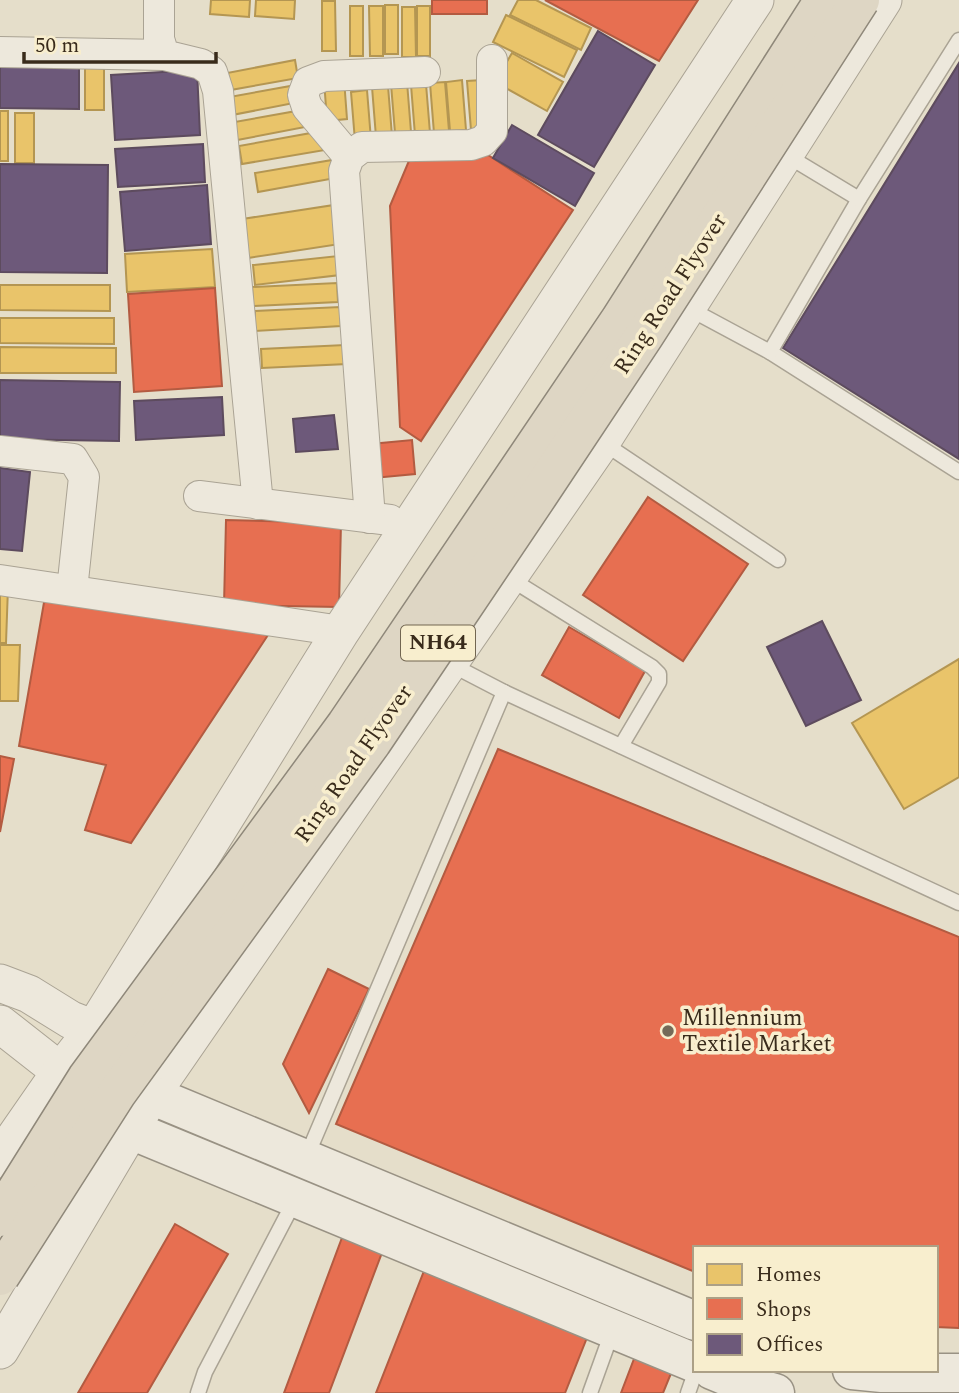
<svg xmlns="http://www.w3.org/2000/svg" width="959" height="1393" font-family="Spectral,serif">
	<rect width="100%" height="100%" fill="#e5deca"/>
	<g fill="#e9c46a" stroke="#b49652" stroke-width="2">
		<polygon points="211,0 250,0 249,17 210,14"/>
		<polygon points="256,0 295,0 294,19 255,16"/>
		<polygon points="518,0 536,0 591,28 581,50 510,15"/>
		<polygon points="322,1 335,1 336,51 322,51"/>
		<rect x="385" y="5" width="13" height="49"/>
		<rect x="350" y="6" width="13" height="50"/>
		<polygon points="369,6 383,6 383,56 370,56"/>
		<rect x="417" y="6" width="13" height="50"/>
		<polygon points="402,7 415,7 416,57 402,57"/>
		<polygon points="506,15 577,50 564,77 493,42"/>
		<polygon points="512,53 563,82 547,111 495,82"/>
		<rect x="85" y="59" width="19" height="51"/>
		<polygon points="295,60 298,78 225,91 222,74"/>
		<polygon points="344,79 347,119 327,121 324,80"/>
		<polygon points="462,80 466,130 450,131 446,82"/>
		<polygon points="482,80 486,129 471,130 467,81"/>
		<polygon points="407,82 411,132 395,133 391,84"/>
		<polygon points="445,82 449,131 434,133 430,83"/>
		<polygon points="426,84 430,133 415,135 411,85"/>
		<polygon points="296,85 299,102 227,116 224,98"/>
		<polygon points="388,86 392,136 376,137 372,87"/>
		<polygon points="367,90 371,140 355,141 351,92"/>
		<polygon points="302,110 305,127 232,141 229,123"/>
		<rect x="0" y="111" width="8" height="50"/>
		<rect x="15" y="113" width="19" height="50"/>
		<polygon points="322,131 325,150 242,164 239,146"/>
		<polygon points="338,159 341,177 258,192 255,173"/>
		<polygon points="334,205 340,244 248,258 242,219"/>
		<polygon points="212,249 215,287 127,292 125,254"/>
		<polygon points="338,256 340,275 255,285 253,265"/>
		<polygon points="337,283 338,302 253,306 252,287"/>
		<polygon points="0,285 110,285 110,311 0,310"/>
		<polygon points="340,307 341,326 255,331 255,311"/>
		<polygon points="0,318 114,318 114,344 0,343"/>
		<polygon points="345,345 347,364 262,368 261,349"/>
		<polygon points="0,347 116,348 116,373 0,373"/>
		<polygon points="0,587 8,587 6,643 0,643"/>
		<polygon points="0,645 20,645 18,701 0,701"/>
		<polygon points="959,659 959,777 904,809 852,723"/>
	</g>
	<g fill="#e76f51" stroke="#b35b41" stroke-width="2">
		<rect x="432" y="0" width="55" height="14"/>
		<polygon points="545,0 698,0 659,61"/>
		<polygon points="488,155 573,210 421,441 400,427 390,206 411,156"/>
		<polygon points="215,288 222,386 134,392 128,294"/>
		<polygon points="412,440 415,474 374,478 371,444"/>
		<polygon points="648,497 748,564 683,661 583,595"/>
		<polygon points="226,520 341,523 339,607 224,605"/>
		<polygon points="46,591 268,635 131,843 85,830 106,765 19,746"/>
		<polygon points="569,627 645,671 619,718 542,675"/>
		<polygon points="498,749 959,937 959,1328 936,1327 936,1248 695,1248 695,1272 336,1124"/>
		<polygon points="0,756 14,759 0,832"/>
		<polygon points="328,969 369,989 309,1113 283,1064"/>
		<polygon points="175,1224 228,1254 147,1393 78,1393"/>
		<polygon points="346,1227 386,1242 329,1393 284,1393"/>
		<polygon points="424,1271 588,1335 565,1393 376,1393"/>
		<polygon points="637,1351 674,1366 663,1393 621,1393"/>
	</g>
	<g fill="#6d597a" stroke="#5d4b5e" stroke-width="2">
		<polygon points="598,31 655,65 594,167 538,135"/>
		<polygon points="0,59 79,60 79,109 0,108"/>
		<polygon points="959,63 959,459 783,348"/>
		<polygon points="197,70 200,135 115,140 111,75"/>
		<polygon points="512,125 594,173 575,206 493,158"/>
		<polygon points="203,144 205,182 118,187 115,149"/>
		<polygon points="0,164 108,165 107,273 0,272"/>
		<polygon points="207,185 211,244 125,251 120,192"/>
		<polygon points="0,380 120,382 119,441 0,439"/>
		<polygon points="222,397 224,435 136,440 134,401"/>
		<polygon points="334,415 338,449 296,452 293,419"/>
		<polygon points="0,468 30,472 22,551 0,549"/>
		<polygon points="822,621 861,700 806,726 767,647"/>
	</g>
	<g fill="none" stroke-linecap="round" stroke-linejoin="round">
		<g stroke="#aaa394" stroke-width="17">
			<g id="service">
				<polyline points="959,40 859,199 770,352 959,472"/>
				<polyline points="786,155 859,199"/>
				<polyline points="688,308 770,352"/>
				<polyline points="602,442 778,560"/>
				<polyline points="509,578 652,667 659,674 659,682 621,746"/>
				<polyline points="450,664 504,692 959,903"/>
				<polyline points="306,1158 504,692"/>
				<polyline points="198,1393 205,1372 295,1200"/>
				<polyline points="590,1393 612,1332"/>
				<polyline points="688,1393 696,1370"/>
			</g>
		</g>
		<g stroke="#aaa394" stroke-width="32">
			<g id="minor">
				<polyline points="159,0 159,39 164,55 201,64 212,72 218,91 258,504"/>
				<polyline points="0,52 164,55"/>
				<polyline points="349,157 307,107 303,95 308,82 324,76 425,72"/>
				<polyline points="0,451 73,459 84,477 72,590"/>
				<polyline points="199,496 390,520"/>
				<polyline points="370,518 344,171 349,157 362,147 471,145 483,141 492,131 492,60"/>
				<polyline points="0,580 341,631"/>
			</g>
		</g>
		<g stroke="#aaa394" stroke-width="39">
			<g id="tertiary">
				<polyline points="0,983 29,994 71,1020 94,1029 109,1047"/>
				<polyline points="0,1024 79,1086"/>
				<polyline points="0,1159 61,1071 94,1029 341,631 755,0"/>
				<polyline points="0,1350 151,1095 598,447 883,0"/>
			</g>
		</g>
		<g stroke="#999284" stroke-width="41">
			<g id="secondary">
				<polyline points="151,1095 695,1321"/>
				<polyline points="131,1130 695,1363"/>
				<polyline points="712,1370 753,1387 775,1393"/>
				<polyline points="852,1370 882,1373 959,1373"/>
			</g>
		</g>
		<use href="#service" stroke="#ede8dc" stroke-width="14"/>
		<use href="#minor" stroke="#ede8dc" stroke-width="30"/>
		<use href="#tertiary" stroke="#ede8dc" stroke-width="37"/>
		<use href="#secondary" stroke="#ede8dc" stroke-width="38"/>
		<g stroke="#8f887a" stroke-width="41" stroke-linecap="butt">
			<g id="trunk-bridge">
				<polyline points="0,1217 87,1078 346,725 620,320 824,0"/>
				<polyline points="0,1276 117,1093 372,742 539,494 644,336 860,0"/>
			</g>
		</g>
		<use href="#trunk-bridge" stroke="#ded6c4" stroke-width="38"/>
	</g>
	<circle fill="#756a58" stroke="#f8eece" stroke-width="2.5" cx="668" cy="1031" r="7"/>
	<g text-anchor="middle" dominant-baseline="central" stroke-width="7" stroke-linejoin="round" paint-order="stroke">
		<rect fill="#f8eece" stroke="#726651" stroke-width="2" x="401" y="625.5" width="74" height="35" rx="5"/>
		<g font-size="21" font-weight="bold" fill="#392b1b">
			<text x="438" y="643">NH64</text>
		</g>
		<g font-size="23" fill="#392b1b" stroke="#f8eece">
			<text transform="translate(671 294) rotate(-57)">Ring Road Flyover</text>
			<text transform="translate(354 764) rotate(-55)">Ring Road Flyover</text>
		</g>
		<g font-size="23" fill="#392b1b" stroke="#f8eece" text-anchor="start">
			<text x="682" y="1018">Millennium<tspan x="682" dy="26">Textile Market</tspan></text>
		</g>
	</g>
	<rect x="693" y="1246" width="245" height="126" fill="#f8eece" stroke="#aca086" stroke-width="2"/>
	<rect x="707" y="1264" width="35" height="21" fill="#e9c46a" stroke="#aca086" stroke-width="2"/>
	<text x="756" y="1281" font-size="21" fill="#392b1b">Homes</text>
	<rect x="707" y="1298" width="35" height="21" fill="#e76f51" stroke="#aca086" stroke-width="2"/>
	<text x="756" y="1316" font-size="21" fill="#392b1b">Shops</text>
	<rect x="707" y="1334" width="35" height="21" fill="#6d597a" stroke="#aca086" stroke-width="2"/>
	<text x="756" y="1351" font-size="21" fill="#392b1b">Offices</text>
	<path d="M24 52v10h192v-10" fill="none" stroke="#392b1b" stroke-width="3.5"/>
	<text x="35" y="52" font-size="21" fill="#392b1b" stroke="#f8eece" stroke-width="5" paint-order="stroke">50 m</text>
</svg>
